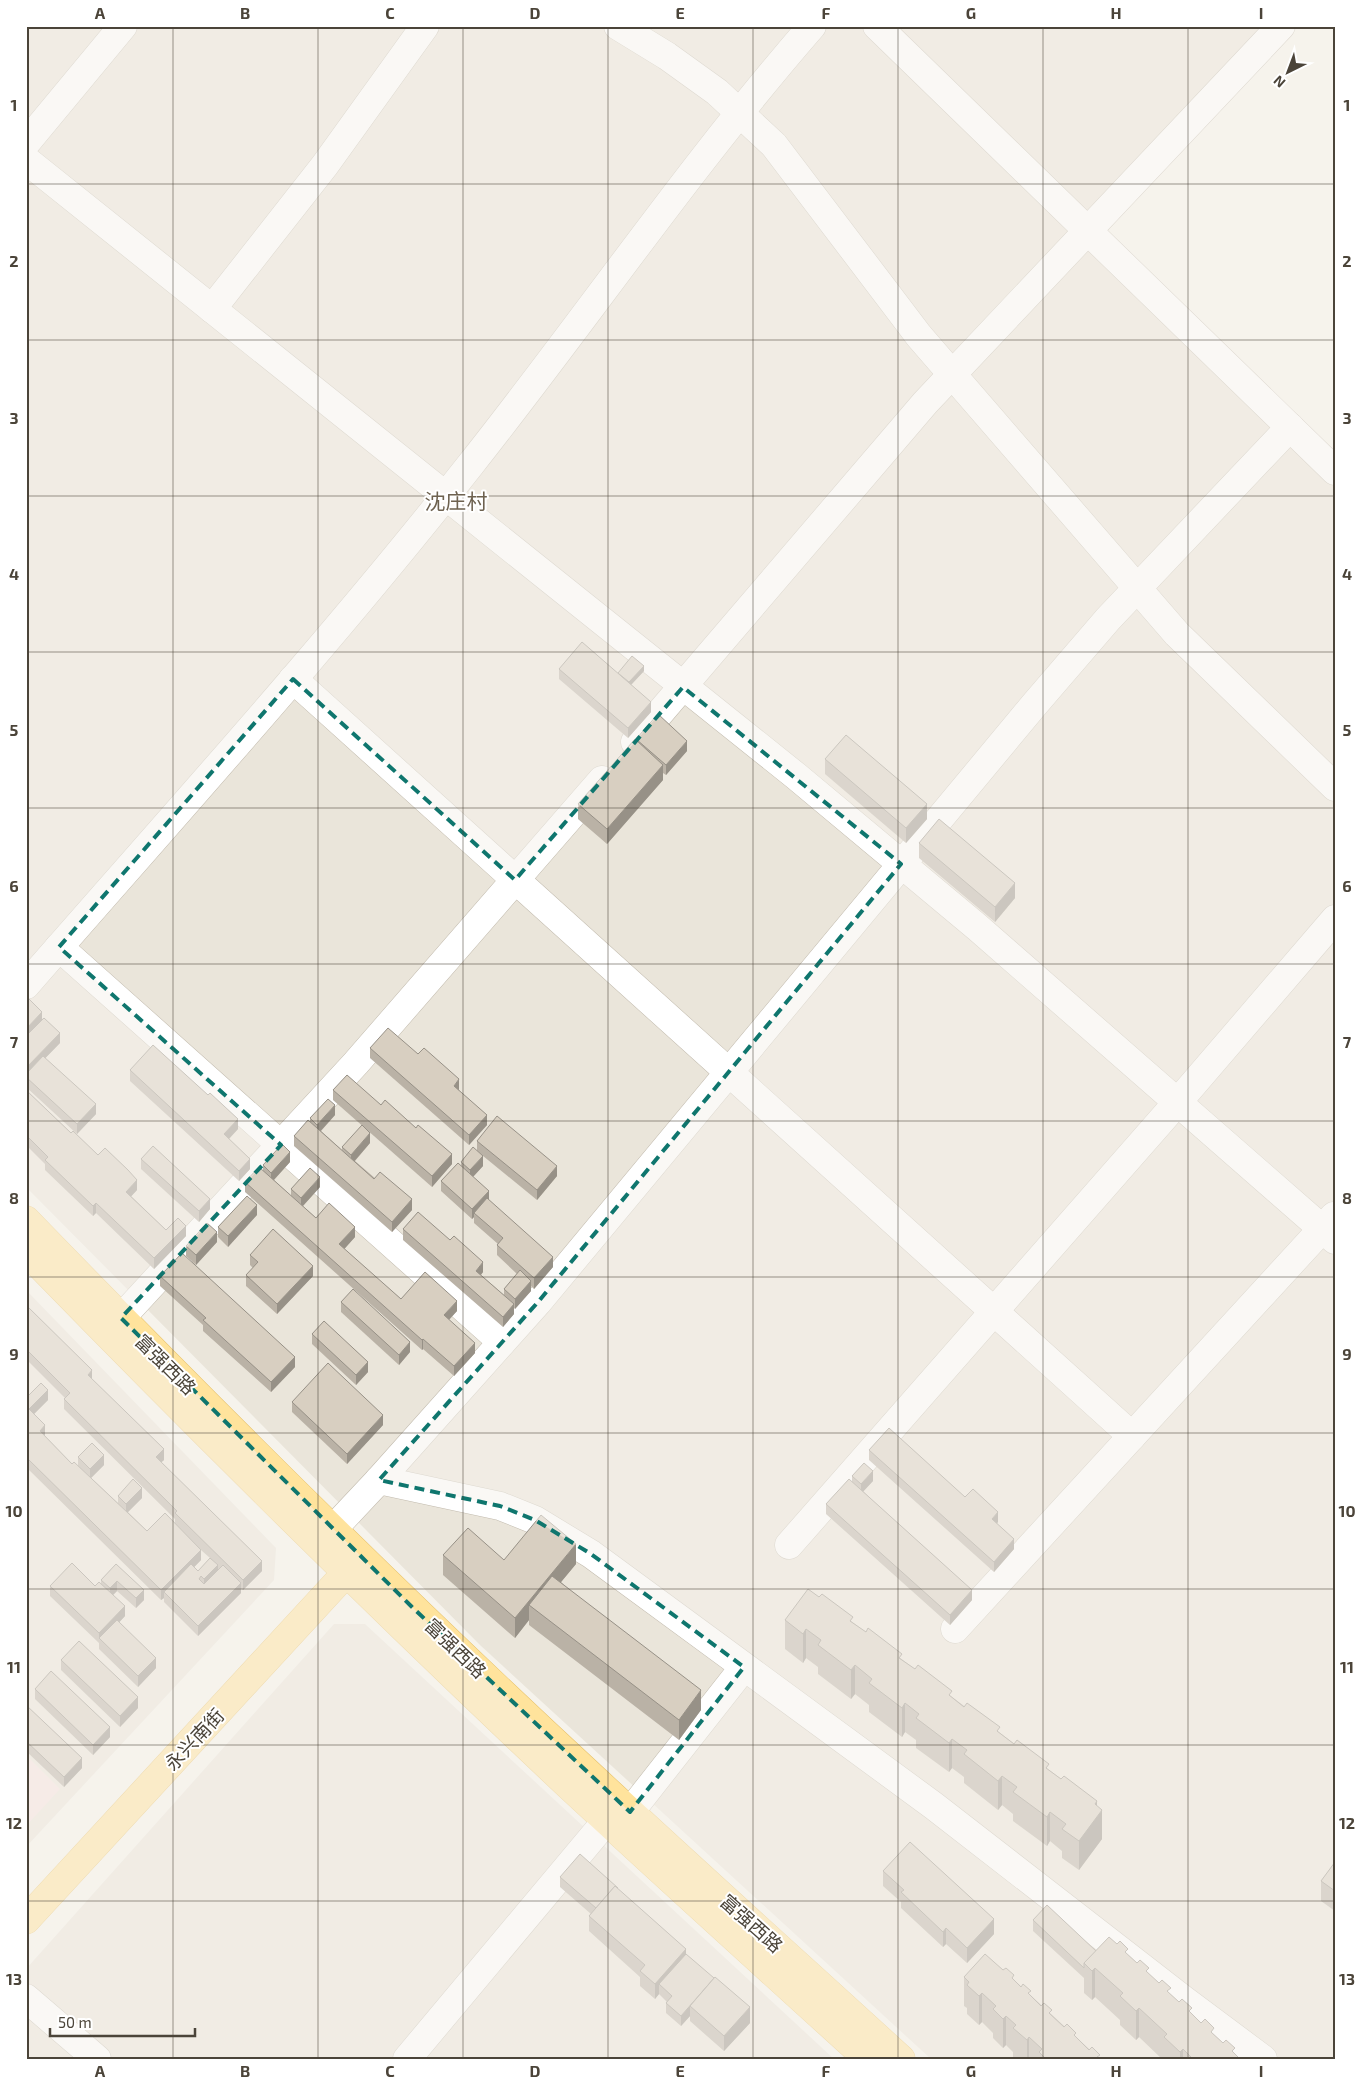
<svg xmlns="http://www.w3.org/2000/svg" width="1361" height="2085" font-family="'Exo 2','Noto Sans SC',sans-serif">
	<rect width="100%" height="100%" fill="#f6f3ec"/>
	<g fill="#eae5da">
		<polygon points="26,26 1294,26 1103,236 1335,459 1335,2059 931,2059 480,1645 26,1187"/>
		<polygon points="26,1290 276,1548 274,1580 26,1847"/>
		<polygon points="334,1624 365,1624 834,2059 26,2059 26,1969"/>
	</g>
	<polygon fill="#f6e3e0" points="26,1755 60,1789 26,1826"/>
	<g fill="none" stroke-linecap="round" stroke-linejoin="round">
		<g stroke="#c2bbae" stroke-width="29">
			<g id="minor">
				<polyline points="618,26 667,56 717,92 774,145 919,336 1177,634 1335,787"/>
				<polyline points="877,26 1335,471"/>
				<polyline points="26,143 123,26"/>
				<polyline points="26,160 796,776 977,927 1335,1240"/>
				<polyline points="212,309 325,165 425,26"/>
				<polyline points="293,679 1132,1436"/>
				<polyline points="635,742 925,403 1281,26"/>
				<polyline points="59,947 502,1342"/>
				<path d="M26,985C176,813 330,643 471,464C586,319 690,166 812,26"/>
				<polyline points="121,1318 356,1063 602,780"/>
				<polyline points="379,1480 500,1506 535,1520 591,1554 934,1806 1184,2000 1263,2059"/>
				<polyline points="333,1529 379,1480 538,1302 1034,705 1108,619 1290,427"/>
				<polyline points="789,1545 1189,1089 1335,919"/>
				<polyline points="955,1629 1334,1216"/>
				<polyline points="630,1812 744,1667"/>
				<polyline points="26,1998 97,2059"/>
				<polyline points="407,2059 607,1820"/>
			</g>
		</g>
		<g stroke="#e6c16a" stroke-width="29">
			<g id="major">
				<path d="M26,1220C208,1408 394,1593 586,1771C690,1868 796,1963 901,2059"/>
				<path d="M26,1251C203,1433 384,1612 569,1786C668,1878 768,1968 868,2059"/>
				<polyline points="26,1920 359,1559"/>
			</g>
		</g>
		<use href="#minor" stroke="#fff" stroke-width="28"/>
		<use href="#major" stroke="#ffe39c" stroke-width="28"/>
	</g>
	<g fill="#bab2a6" fill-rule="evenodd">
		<polygon points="559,669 618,674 644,671 631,685 651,712 628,738 559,679"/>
		<polygon points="636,739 687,751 666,775 663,773 663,780 607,844 578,819 578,804 636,741"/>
		<polygon points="825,759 927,819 906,843 825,774"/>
		<polygon points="919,843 1015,898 995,922 919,858"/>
		<polygon points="26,996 60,1043 45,1058 96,1114 77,1134 26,1087"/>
		<polygon points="370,1048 459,1090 487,1125 469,1145 370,1058"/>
		<polygon points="130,1070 238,1129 229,1139 250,1169 239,1181 130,1081"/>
		<polygon points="26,1090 71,1133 98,1155 137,1190 131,1196 166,1230 186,1236 154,1269 96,1213 93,1216 45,1170 45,1164 26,1145"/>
		<polygon points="333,1090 381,1105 452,1164 432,1187 333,1100"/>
		<polygon points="335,1115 321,1131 342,1150 342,1147 370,1143 355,1161 412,1210 392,1232 294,1146 294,1136 310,1122 310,1118"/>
		<polygon points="477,1141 557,1176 537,1200 477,1151"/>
		<polygon points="141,1159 210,1209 199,1222 141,1169"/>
		<polygon points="290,1162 274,1180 291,1196 291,1189 320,1187 303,1206 316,1218 355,1237 344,1249 401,1299 457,1311 449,1320 475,1353 454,1376 423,1349 422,1350 245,1192 245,1182 263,1170 263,1165"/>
		<polygon points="461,1162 483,1166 473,1177 489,1200 553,1267 534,1289 531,1286 531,1291 515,1309 514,1308 514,1314 503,1327 403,1240 403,1229 483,1272 481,1275 504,1295 504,1289 517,1274 497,1255 497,1245 498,1244 474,1223 474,1217 472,1219 441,1191 441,1181 461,1166"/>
		<polygon points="257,1215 228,1247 218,1237 218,1227"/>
		<polygon points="217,1242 196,1265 186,1256 186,1246"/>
		<polygon points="250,1255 313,1276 277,1314 246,1286 246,1275 253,1268 250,1265"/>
		<polygon points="160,1276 295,1367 271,1392 203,1331 203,1325 160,1286"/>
		<polygon points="341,1302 410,1352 399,1365 341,1312"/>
		<path d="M26,1305L164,1460L161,1462L262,1571L243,1590L241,1589V1593L198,1636L164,1602V1598L161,1600L26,1467V1398L48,1400L34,1414L45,1435V1436L72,1464L78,1466V1457L104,1465L91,1478L118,1503V1496L142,1498L128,1512L147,1531L175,1523V1519L64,1409V1399L65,1398L26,1359ZM201,1550L210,1558L198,1571L194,1567L201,1560Z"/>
		<polygon points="312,1334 368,1372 356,1385 312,1344"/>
		<polygon points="292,1402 383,1425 347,1464 292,1412"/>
		<polygon points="869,1450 965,1497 998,1522 997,1523 1014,1549 994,1572 869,1460"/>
		<polygon points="852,1476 873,1481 863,1491 972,1600 950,1625 826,1514 826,1504 852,1481"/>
		<polygon points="443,1555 504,1560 576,1564 561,1582 701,1710 679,1740 529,1625 529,1620 515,1638 443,1575"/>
		<polygon points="116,1564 144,1600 136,1608 117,1591 113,1595 125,1616 119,1622 156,1668 138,1687 99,1649 99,1643 50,1596 50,1586 95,1586 101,1584 101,1580"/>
		<polygon points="819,1597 1097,1806 1102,1839 1079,1870 1062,1858 1062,1851 1050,1841 1047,1846 1013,1821 1013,1814 1002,1805 998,1810 964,1783 964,1777 952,1768 949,1772 916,1748 916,1740 905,1732 902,1737 869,1712 869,1705 855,1694 851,1699 818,1674 818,1667 806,1658 803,1663 785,1649 785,1620"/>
		<polygon points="61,1660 138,1708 120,1727 61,1670"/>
		<polygon points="35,1689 110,1737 93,1755 35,1699"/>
		<polygon points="26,1705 82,1768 64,1787 26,1751"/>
		<polygon points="1335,1862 1335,1911 1321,1901 1321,1881"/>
		<polygon points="883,1871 994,1934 967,1963 946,1944 943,1947 901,1908 901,1902 883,1886"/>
		<polygon points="560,1877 618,1889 686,1954 750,2023 724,2051 690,2021 690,2016 681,2026 666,2013 666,2003 667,2002 659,1994 655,1999 640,1986 640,1977 589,1931 589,1916 591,1914 560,1887"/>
		<polygon points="1033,1920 1096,1951 1128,1955 1235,2054 1239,2059 1162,2059 1139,2037 1136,2040 1120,2025 1120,2020 1095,1997 1092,2000 1084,1993 1084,1978 1033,1931"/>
		<polygon points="964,1977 1014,1980 1100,2059 1015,2059 1013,2057 1013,2052 1006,2045 1003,2048 993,2038 993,2033 982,2022 979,2025 967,2014 967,2008 964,2006"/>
	</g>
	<g fill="#979187">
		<polygon points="644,666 644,671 629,687 629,682"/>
		<polygon points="651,702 651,712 628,738 628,728"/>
		<polygon points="687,741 687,751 666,775 666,765"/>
		<polygon points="663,765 663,780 607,844 607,829"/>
		<polygon points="927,804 927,819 906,843 906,828"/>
		<polygon points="1015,883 1015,898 995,922 995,907"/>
		<polygon points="42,1012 42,1022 26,1039 26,1029"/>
		<polygon points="60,1033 60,1043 27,1077 26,1068"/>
		<polygon points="459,1079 459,1090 454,1096 454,1086"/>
		<polygon points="96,1104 96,1114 77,1134 77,1124"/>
		<polygon points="335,1105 335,1115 317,1135 317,1125"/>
		<polygon points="487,1115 487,1125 469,1145 469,1135"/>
		<polygon points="238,1119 238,1129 224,1144 224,1134"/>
		<polygon points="370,1133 370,1143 351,1165 351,1155"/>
		<polygon points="290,1152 290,1162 271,1183 271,1173"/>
		<polygon points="452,1154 452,1164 432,1187 432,1176"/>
		<polygon points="483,1156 483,1166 470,1180 470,1170"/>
		<polygon points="250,1159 250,1169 239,1181 239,1171"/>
		<polygon points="557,1166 557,1176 537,1200 537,1190"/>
		<polygon points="320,1177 320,1187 301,1208 301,1198"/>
		<polygon points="137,1180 137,1190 126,1202 126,1192"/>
		<polygon points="489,1191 489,1201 474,1213 474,1217 472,1219 472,1209"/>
		<polygon points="210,1199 210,1209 199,1222 199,1211"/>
		<polygon points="412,1199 412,1210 392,1232 392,1222"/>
		<polygon points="96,1203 96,1213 93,1216 93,1206"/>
		<polygon points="257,1205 257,1215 228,1247 228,1236"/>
		<polygon points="186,1226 186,1236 154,1269 154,1258"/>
		<polygon points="355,1227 355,1237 339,1255 339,1244"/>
		<polygon points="217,1232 217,1242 196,1265 196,1255"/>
		<polygon points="553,1257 553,1267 534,1289 534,1278"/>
		<polygon points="483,1262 483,1272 476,1281 476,1271"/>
		<polygon points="313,1266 313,1276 277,1314 277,1304"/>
		<polygon points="531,1281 531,1291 515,1309 515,1299"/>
		<polygon points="457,1301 457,1311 444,1325 444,1315"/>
		<polygon points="514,1304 514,1314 503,1327 503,1317"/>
		<polygon points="423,1339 423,1349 422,1350 422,1340"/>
		<polygon points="410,1342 410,1352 399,1365 399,1355"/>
		<polygon points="475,1343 475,1353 454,1376 454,1366"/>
		<polygon points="295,1357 295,1367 271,1392 271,1382"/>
		<polygon points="368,1362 368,1372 356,1385 356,1375"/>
		<polygon points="92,1370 92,1381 88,1375"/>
		<polygon points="48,1390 48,1400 29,1419 29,1409"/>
		<polygon points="383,1415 383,1425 347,1464 347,1454"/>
		<polygon points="45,1425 45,1435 40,1442 40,1431"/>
		<polygon points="164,1449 164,1460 156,1467 156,1457"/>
		<polygon points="104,1455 104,1465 90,1479 90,1469"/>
		<polygon points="873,1471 873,1481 861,1494 861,1484"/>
		<polygon points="142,1488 142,1498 126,1514 126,1504"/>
		<polygon points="998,1512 998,1522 992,1529 992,1519"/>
		<polygon points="1014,1539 1014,1549 994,1572 994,1562"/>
		<polygon points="576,1544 576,1564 537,1611 529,1605 529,1620 515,1638 515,1618"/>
		<polygon points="201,1550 201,1560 167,1595 164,1592 164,1598 161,1600 161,1590"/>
		<polygon points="262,1561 262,1571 243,1590 243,1580"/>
		<polygon points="218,1565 218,1575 204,1590 204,1579"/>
		<polygon points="117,1581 117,1591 110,1598 110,1588"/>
		<polygon points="241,1583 241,1593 198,1636 198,1626"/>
		<polygon points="144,1590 144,1600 136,1608 136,1598"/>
		<polygon points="972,1590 972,1600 950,1625 950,1615"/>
		<polygon points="125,1606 125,1616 102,1641 99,1638 99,1643 99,1633"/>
		<polygon points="806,1629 806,1658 803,1663 803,1634"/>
		<polygon points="156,1658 156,1668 138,1687 138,1676"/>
		<polygon points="855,1665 855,1694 851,1699 851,1670"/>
		<polygon points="701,1690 701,1710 679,1740 679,1720"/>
		<polygon points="138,1697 138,1708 120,1727 120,1716"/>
		<polygon points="905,1703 905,1732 902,1737 902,1708"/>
		<polygon points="110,1727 110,1737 93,1755 93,1745"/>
		<polygon points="952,1739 952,1768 949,1772 949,1743"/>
		<polygon points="82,1758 82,1768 64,1787 64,1777"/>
		<polygon points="1002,1776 1002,1805 998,1810 998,1781"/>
		<polygon points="1097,1801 1097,1817 1102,1810 1102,1839 1079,1870 1079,1841 1095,1804"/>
		<polygon points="1050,1812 1050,1841 1047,1846 1047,1817"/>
		<polygon points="994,1919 994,1934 967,1963 967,1948"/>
		<polygon points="946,1928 946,1944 943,1947 943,1932"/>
		<polygon points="686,1949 686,1964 659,1984 659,1994 655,1999 655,1984"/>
		<polygon points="1095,1968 1095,1997 1092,2000 1092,1971"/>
		<polygon points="982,1993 982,2022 979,2025 979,1996"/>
		<polygon points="690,2006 690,2016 681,2026 681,2016"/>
		<polygon points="750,2007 750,2023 724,2051 724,2036"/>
		<polygon points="1139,2008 1139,2037 1136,2040 1136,2011"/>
		<polygon points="1006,2016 1006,2045 1003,2048 1003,2019"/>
		<polygon points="1029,2037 1029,2059 1027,2059 1027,2040"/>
		<polygon points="1183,2049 1183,2059 1180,2059 1180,2052"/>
	</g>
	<g fill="#d8cfc1" stroke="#979187">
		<polygon points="582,642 651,702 628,728 559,669"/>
		<polygon points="632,656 644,666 629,682 618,673"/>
		<polygon points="658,714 687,741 666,765 636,739"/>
		<polygon points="846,735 927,804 906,828 825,759"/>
		<polygon points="635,739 663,765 607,829 578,804"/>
		<polygon points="939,819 1015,883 995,907 919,843"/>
		<polygon points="26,996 42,1012 26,1029"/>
		<polygon points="44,1018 60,1033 26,1068 26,1036"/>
		<polygon points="388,1028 418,1054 424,1048 459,1079 454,1086 487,1115 469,1135 370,1048"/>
		<polygon points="153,1045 208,1095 210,1093 238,1119 224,1134 250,1159 239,1171 130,1070"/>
		<polygon points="43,1056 96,1104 77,1124 26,1077 26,1074"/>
		<polygon points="347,1075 381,1105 385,1100 416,1128 418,1125 452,1154 432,1176 333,1090"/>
		<polygon points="26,1090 71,1133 73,1131 98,1155 105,1148 128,1170 137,1180 126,1192 166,1230 178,1218 186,1226 154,1258 96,1203 93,1206 45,1160 48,1157 26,1135"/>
		<polygon points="328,1099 335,1105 317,1125 310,1118"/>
		<polygon points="497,1116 557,1166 537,1190 477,1141"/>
		<polygon points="308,1120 374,1179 380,1172 412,1199 392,1222 294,1136"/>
		<polygon points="362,1125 370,1133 351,1155 342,1147"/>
		<polygon points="282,1144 290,1152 271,1173 263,1165"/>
		<polygon points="153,1146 210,1199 199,1211 141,1159"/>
		<polygon points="473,1147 483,1156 470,1170 461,1162"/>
		<polygon points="458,1163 489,1191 472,1209 441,1181"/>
		<polygon points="259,1167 316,1218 329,1203 355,1227 339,1244 401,1299 425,1272 457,1301 444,1315 475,1343 454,1366 423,1339 422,1340 245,1182"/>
		<polygon points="310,1168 320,1177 301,1198 291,1189"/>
		<polygon points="247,1196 257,1205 228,1236 218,1227"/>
		<polygon points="487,1198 553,1257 534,1278 497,1245 503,1238 474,1213"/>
		<polygon points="418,1212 450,1240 454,1236 483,1262 476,1271 514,1304 503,1317 403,1229"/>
		<polygon points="207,1223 217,1232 196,1255 186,1246"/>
		<polygon points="273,1229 313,1266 277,1304 246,1275 258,1262 250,1255"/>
		<polygon points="182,1253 295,1357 271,1382 203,1320 206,1318 160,1276"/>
		<polygon points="520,1270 531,1281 515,1299 504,1289"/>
		<polygon points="353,1289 410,1342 399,1355 341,1302"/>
		<polygon points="26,1305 92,1370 88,1375 164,1449 156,1457 262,1561 243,1580 175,1513 177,1511 64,1399 70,1393 26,1349"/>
		<polygon points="324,1321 368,1362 356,1375 312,1334"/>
		<polygon points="328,1363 383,1415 347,1454 292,1402"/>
		<polygon points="41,1383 48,1390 29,1409 45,1425 40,1431 72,1464 74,1462 147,1531 165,1513 201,1550 161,1590 26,1457 26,1398"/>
		<polygon points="889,1428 965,1497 973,1489 998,1512 992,1519 1014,1539 994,1562 869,1450"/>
		<polygon points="92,1443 104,1455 90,1469 78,1457"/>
		<polygon points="864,1463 873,1471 861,1484 852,1476"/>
		<polygon points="133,1479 142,1488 126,1504 118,1496"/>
		<polygon points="849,1479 972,1590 950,1615 826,1504"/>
		<polygon points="541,1515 576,1544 515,1618 443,1555 468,1528 504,1560"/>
		<polygon points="210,1558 218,1565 204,1579 201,1576 199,1579 204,1584 223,1565 241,1583 198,1626 164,1592 191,1564 198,1571"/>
		<polygon points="72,1563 95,1586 99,1582 125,1606 99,1633 50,1586"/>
		<polygon points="116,1564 144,1590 136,1598 117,1581 110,1588 101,1580"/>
		<polygon points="552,1576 701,1690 679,1720 529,1605"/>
		<polygon points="808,1589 819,1597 822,1594 853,1617 850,1621 866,1632 868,1628 902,1654 899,1658 915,1669 918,1665 952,1691 949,1695 964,1707 967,1703 1000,1727 997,1731 1014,1744 1017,1740 1049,1764 1046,1768 1061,1779 1064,1776 1097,1801 1095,1804 1102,1810 1079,1841 1062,1829 1066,1824 1050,1812 1047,1817 1013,1792 1017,1787 1002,1776 998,1781 964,1754 967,1750 952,1739 949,1743 916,1718 919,1714 905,1703 902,1708 869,1683 872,1679 855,1665 851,1670 818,1645 821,1640 806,1629 803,1634 785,1620"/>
		<polygon points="117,1620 156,1658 138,1676 99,1638"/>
		<polygon points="79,1641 138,1697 120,1716 61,1660"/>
		<polygon points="51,1671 110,1727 93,1745 35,1689"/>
		<polygon points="26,1705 82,1758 64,1777 26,1741"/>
		<polygon points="910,1842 994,1919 967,1948 946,1928 943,1932 901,1892 904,1890 883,1871"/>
		<polygon points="580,1854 618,1888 617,1889 615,1886 596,1908 560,1877"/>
		<polygon points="1335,1862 1335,1891 1321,1881"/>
		<polygon points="615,1886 686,1949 655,1984 640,1971 645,1965 589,1916"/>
		<polygon points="1047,1905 1096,1951 1084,1963 1084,1968 1033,1920"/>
		<polygon points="1109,1937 1117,1944 1120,1941 1128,1949 1125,1952 1137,1963 1140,1960 1149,1968 1146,1971 1159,1983 1162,1980 1171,1988 1167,1991 1179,2002 1182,1999 1192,2008 1189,2011 1201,2023 1205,2019 1214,2028 1211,2032 1223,2043 1226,2040 1235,2048 1232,2051 1239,2058 1238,2059 1193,2059 1183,2049 1180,2052 1164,2037 1167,2034 1139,2008 1136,2011 1120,1996 1123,1993 1095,1968 1092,1971 1084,1963"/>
		<polygon points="686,1954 714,1978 681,2016 666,2003 672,1996 659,1984"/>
		<polygon points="985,1954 1003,1970 1006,1968 1014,1975 1012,1978 1021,1987 1023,1984 1031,1991 1028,1993 1041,2006 1044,2003 1052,2010 1049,2013 1064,2027 1067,2024 1076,2033 1074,2035 1089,2050 1092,2047 1100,2055 1097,2057 1098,2059 1046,2059 1039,2052 1042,2049 1029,2037 1027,2040 1013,2028 1016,2025 1006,2016 1003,2019 993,2009 996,2006 982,1993 979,1996 967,1985 969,1982 964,1977"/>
		<polygon points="715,1977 750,2007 724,2036 690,2006"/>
	</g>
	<path d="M0 0H1361V2085H0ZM293,679L515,880L683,687L901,864L538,1302L379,1480L500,1506L535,1520L591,1554L744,1667L630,1812L412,1607L121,1318L281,1145L59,947Z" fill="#f6f3ec" fill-opacity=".55" fill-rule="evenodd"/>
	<path fill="none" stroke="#0f766e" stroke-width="4" stroke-dasharray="10 6" stroke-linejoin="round" d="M293,679L515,880L683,687L901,864L538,1302L379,1480L500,1506L535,1520L591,1554L744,1667L630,1812L412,1607L121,1318L281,1145L59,947Z"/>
	<path fill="none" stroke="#4b4439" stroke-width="1" stroke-opacity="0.55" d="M173,26V2059M318,26V2059M463,26V2059M608,26V2059M753,26V2059M898,26V2059M1043,26V2059M1188,26V2059M26,184H1335M26,340H1335M26,496H1335M26,652H1335M26,808H1335M26,964H1335M26,1121H1335M26,1277H1335M26,1433H1335M26,1589H1335M26,1745H1335M26,1901H1335"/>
	<g text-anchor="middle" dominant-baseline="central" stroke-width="4" stroke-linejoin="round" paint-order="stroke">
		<g font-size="19" fill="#4b4439" stroke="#fff">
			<text transform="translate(166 1364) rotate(45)">富强西路</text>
			<text transform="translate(456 1648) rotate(44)">富强西路</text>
			<text transform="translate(194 1739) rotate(-47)">永兴南街</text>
			<text transform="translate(752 1923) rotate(42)">富强西路</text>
		</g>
		<g font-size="21" fill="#6e6250" stroke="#fff">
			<text x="456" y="500">沈庄村</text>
		</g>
	</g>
	<rect width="1361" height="2085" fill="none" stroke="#ffffff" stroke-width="55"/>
	<g transform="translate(1288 72) rotate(222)" stroke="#ffffff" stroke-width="4" paint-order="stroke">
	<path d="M0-4L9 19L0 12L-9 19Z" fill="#4b4439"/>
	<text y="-8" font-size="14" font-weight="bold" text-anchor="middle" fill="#4b4439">N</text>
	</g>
	<path d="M50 2028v8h145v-8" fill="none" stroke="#4b4439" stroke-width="2.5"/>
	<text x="58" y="2028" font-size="15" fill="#4b4439" stroke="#ffffff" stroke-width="4" paint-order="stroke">50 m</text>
	<rect x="28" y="28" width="1306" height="2030" fill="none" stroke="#4b4439" stroke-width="2"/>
	<g font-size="16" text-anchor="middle" font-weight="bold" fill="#4b4439">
		<text x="100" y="19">A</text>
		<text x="245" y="19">B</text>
		<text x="390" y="19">C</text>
		<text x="535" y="19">D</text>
		<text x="680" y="19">E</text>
		<text x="826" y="19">F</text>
		<text x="971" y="19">G</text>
		<text x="1116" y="19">H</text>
		<text x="1261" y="19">I</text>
		<text x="14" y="111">1</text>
		<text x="1347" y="111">1</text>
		<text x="14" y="267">2</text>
		<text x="1347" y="267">2</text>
		<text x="14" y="424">3</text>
		<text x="1347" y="424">3</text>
		<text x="14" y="580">4</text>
		<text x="1347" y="580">4</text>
		<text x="14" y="736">5</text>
		<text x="1347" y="736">5</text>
		<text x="14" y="892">6</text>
		<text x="1347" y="892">6</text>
		<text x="14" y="1048">7</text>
		<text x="1347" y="1048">7</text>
		<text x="14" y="1204">8</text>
		<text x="1347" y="1204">8</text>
		<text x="14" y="1360">9</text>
		<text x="1347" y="1360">9</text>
		<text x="14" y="1517">10</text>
		<text x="1347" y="1517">10</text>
		<text x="14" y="1673">11</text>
		<text x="1347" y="1673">11</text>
		<text x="14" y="1829">12</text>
		<text x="1347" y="1829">12</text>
		<text x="14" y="1985">13</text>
		<text x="1347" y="1985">13</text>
		<text x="100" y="2077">A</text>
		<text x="245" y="2077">B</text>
		<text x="390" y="2077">C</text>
		<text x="535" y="2077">D</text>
		<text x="680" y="2077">E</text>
		<text x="826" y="2077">F</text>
		<text x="971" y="2077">G</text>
		<text x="1116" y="2077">H</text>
		<text x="1261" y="2077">I</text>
	</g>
</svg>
